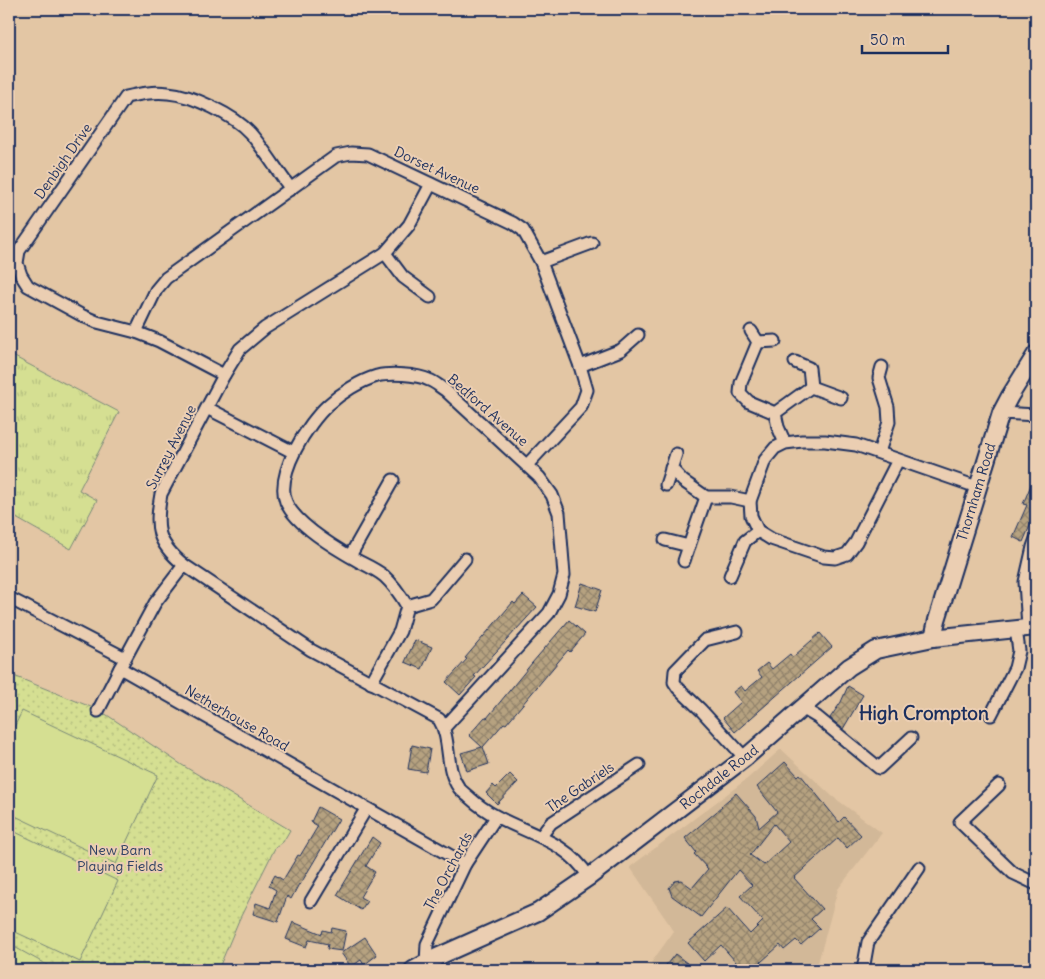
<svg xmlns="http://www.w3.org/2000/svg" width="1045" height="979" font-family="Delius,sans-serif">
	<defs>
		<pattern id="grass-tufts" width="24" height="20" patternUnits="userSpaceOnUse" patternTransform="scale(1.25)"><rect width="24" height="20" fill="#d5df92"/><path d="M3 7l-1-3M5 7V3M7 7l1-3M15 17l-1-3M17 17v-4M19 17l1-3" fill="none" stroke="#b6c080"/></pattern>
		<pattern id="park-dots" width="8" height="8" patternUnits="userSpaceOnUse" patternTransform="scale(1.25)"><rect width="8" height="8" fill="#d5df92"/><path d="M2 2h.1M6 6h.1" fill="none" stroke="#b6c080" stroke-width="1.8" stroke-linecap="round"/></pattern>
		<pattern id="building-cross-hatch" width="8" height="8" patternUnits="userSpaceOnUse" patternTransform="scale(1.25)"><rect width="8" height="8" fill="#b6a280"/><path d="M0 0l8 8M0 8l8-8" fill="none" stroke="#93846c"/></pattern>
	</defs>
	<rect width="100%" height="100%" fill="#e3c6a4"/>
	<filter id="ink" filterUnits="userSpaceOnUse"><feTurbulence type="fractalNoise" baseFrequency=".02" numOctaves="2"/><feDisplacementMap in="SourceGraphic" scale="10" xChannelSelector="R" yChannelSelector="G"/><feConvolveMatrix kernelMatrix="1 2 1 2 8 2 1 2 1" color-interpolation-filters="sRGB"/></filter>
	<g filter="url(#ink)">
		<polygon fill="#d2b898" points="781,749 832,796 882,833 838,889 816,970 646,970 674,931 630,867 747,779"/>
		<polygon fill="url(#grass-tufts)" stroke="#788778" points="9,354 119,412 79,490 97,500 71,549 9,514"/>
		<polygon fill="url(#park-dots)" stroke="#788778" points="9,674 91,707 107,715 182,765 290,830 283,842 275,848 239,920 218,970 9,970"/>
		<g fill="#d5df92" stroke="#788778">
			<polygon points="22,711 158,775 116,864 9,813 9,738"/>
			<polygon points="9,829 118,881 80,962 9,929"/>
			<polygon points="9,944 47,965 44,970 9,970"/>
		</g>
		<g fill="url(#building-cross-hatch)" stroke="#1b2f5e" fill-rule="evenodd">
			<polygon points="1036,473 1036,512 1023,542 1013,537 1027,505 1023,504"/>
			<polygon points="582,583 602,590 595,612 575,606"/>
			<polygon points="523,595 537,607 474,676 476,677 460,695 446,682 467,659 465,658 513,602 515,604"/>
			<polygon points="569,620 585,634 570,652 568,650 506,724 504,723 483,747 489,764 467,771 461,753 482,747 469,735 485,717 487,718 532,663"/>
			<polygon points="820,633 832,647 735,732 723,718 741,702 733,692 741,686 745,691 762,677 757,671 767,663 772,669 790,654 792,657 794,656"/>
			<polygon points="415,640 432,647 422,669 405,662"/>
			<polygon points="848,686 863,695 843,729 830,718 841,702"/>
			<polygon points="412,745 430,749 426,772 408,769"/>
			<path d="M785,762L798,776L800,774L839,822L844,817L861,835L847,848L838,838L794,878L822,909L811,919L820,928L801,945L796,940L784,950L780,945L752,970H743L721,945L704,961L688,943L727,908L750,934L763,921L740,896L752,885L738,870L701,917L672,896L669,888L675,881L681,880L692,888L708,869L694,854L696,852L685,838L722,807L721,806L736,793L756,816L759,828L777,812L757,787ZM774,824L789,842L764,865L750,855Z"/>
			<polygon points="510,774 518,782 497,804 486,793 493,785 496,788"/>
			<polygon points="318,807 339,819 300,885 299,884 291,899 287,896 278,922 253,914 256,903 270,908 276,890 269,886 275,875 283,880 298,855 300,856 318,826 311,822"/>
			<polygon points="372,837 380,843 366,866 375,872 360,897 367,901 361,910 337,895"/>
			<polygon points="293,922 322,934 323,930 331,932 332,928 346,931 342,951 327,949 328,944 309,940 306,947 286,939"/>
			<polygon points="365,937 377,955 364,965 361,960 351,967 341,953"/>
			<polygon points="675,954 696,970 662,970"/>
		</g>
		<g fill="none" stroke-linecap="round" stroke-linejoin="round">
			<g stroke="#1b2f5e" stroke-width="15">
				<g id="street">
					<path d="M431,184L409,225L385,253L265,328L240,349L224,375L161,494C155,528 156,542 184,565L311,650L439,719C452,740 444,767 459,788C462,792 467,795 470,798C508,833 560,831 589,877"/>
					<polyline points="385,253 403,277 430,297"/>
					<polyline points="541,262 592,243"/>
					<polyline points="751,331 758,342 741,383 740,393 749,402 775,413 778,427 785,443"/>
					<polyline points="136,332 156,290 166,278 336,156 351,153 368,154 513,223 523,230 541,262 580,366 587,390 581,407 527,465"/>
					<polyline points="758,342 775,341"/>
					<polyline points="795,362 809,368 811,387"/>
					<polyline points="580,366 621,350 638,335"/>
					<path d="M224,375L159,341L136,332L97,322L83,316L28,286L21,275L17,263L19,251L126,97C139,94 153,91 168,93C192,95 234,115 250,133C265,150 277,171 291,189"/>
					<polyline points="207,408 293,452"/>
					<polyline points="775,413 811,387 841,398"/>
					<polyline points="1001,413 1036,415"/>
					<polyline points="879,452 889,422 888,407 879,378 882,367"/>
					<polyline points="898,460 856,542 847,554 835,558 824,557 771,539 758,531 751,516 750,501 765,460 775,448 785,443 802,441 825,441 856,445 977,487"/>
					<polyline points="671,468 683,481 706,497 731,497 750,501"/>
					<polyline points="666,485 676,454"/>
					<polyline points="665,540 689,546 684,561"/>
					<polyline points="689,546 706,497"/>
					<polyline points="350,556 393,480"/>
					<polyline points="184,565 155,603 120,668 465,864"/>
					<polyline points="730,576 745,541 758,531"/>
					<polyline points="9,598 125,658"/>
					<polyline points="407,606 431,599 465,559"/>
					<polyline points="1028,627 1025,582 1033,547 1036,539"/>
					<polyline points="737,632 705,640 675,671 674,682 678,688 701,710 745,758"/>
					<path d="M371,683L400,631L407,606C400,594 394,585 384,576C377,570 366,565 358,561C335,548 296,525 286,502C275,474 308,423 328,405C341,393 360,381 377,376C389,373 417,374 429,380C435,382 440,387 445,390L539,477L552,495L559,513L564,575L559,594L549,613L444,728"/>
					<polyline points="802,708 817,717 879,768 911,738"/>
					<polyline points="98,711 120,668"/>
					<polyline points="991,715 1015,668 1019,651 1016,629"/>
					<polyline points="999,785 960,822 1013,873 1036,884"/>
					<polyline points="541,836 551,823 639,765"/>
					<polyline points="311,901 366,809"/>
					<polyline points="426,963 427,944 465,864 496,817"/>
					<polyline points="863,970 868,942 919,868"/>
				</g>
			</g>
			<g stroke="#1b2f5e" stroke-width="20">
				<g id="secondary">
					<polyline points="933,638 937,620 1001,413 1010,396 1036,354"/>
					<polyline points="413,970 437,957 538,912 589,877 745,758 849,667 876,650 933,638 1036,627"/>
				</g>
			</g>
			<use href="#street" stroke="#ebceb2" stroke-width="11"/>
			<use href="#secondary" stroke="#ebceb2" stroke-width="16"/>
		</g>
	</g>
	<g text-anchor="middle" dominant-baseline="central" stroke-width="4" stroke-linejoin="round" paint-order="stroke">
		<g font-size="14" fill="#1b2f5e" stroke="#ebceb2">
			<text transform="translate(63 161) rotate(-55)">Denbigh Drive</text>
			<text transform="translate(437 170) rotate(25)">Dorset Avenue</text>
			<text transform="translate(488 410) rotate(41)">Bedford Avenue</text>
			<text transform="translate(171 447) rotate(-63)">Surrey Avenue</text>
			<text transform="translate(976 492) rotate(-73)">Thornham Road</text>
			<text transform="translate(237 718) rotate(30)">Netherhouse Road</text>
			<text transform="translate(719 777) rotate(-38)">Rochdale Road</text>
			<text transform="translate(580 787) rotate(-34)">The Gabriels</text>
			<text transform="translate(448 871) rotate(-62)">The Orchards</text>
		</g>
		<g font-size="14" fill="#2e4163" stroke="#ebceb2">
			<text x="120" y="850">New Barn<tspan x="120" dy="16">Playing Fields</tspan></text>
		</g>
		<g font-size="19" font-weight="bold" fill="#1b2f5e" stroke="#ebceb2">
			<text x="924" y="713">High Crompton</text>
		</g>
	</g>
	<rect width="1045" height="979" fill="none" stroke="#ebceb2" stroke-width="30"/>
	<rect x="15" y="15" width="1015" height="949" fill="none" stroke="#1b2f5e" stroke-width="2" filter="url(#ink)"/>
	<path d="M862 45v8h86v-8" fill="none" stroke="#1b2f5e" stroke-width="2.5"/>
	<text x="870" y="45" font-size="15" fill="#1b2f5e" stroke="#ebceb2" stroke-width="4" paint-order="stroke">50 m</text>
</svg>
